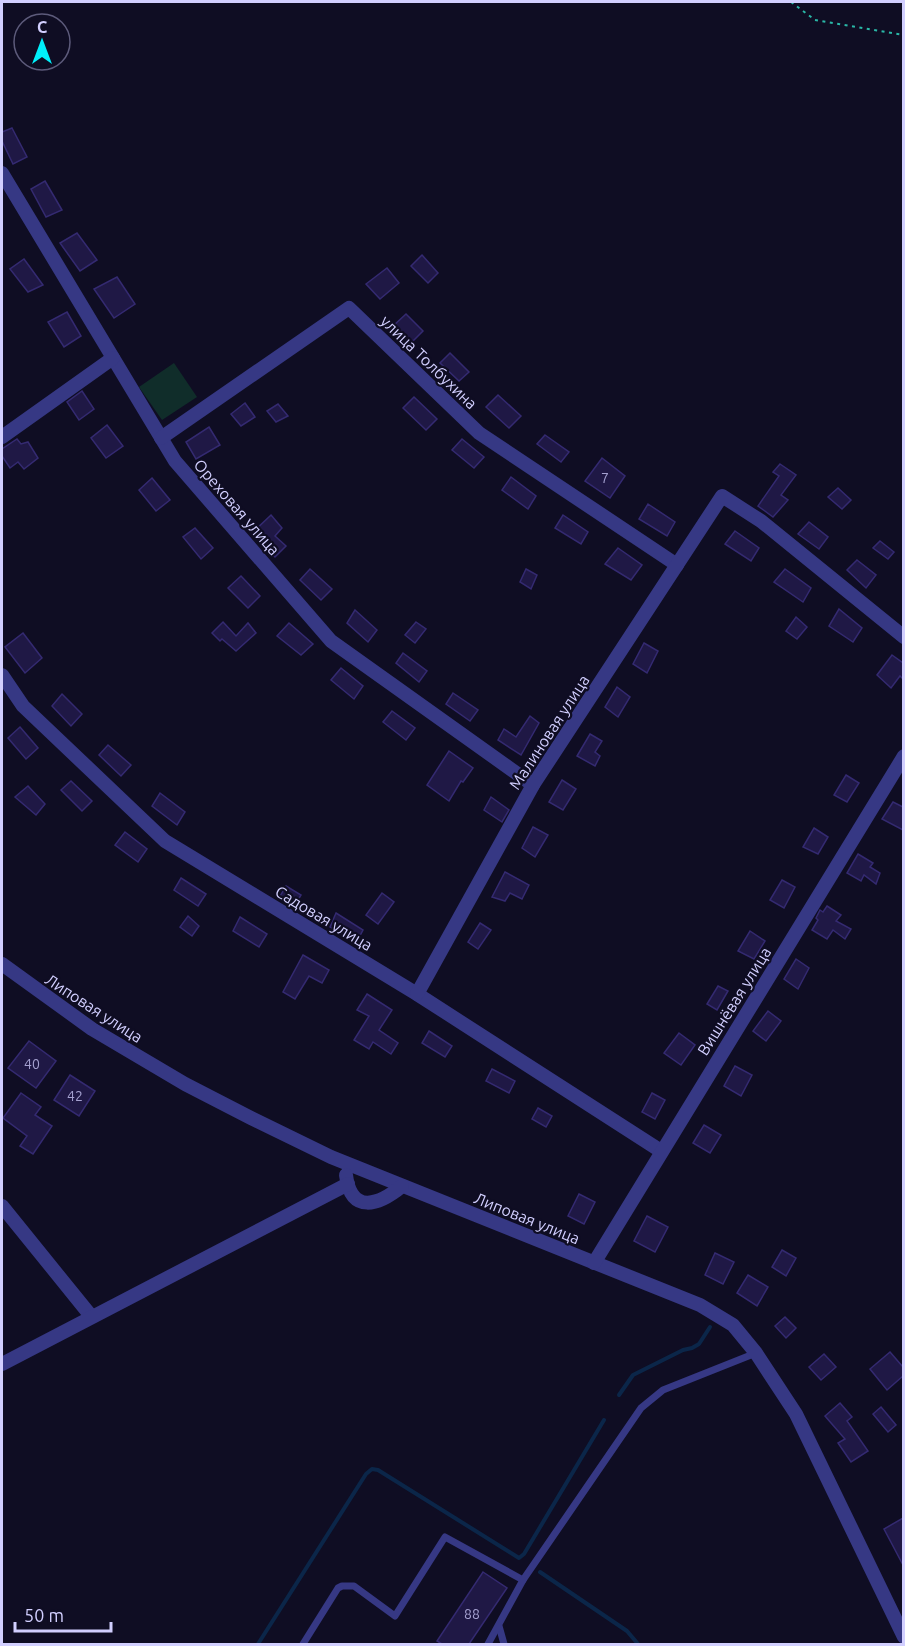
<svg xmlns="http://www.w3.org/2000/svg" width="905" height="1646" font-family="Ubuntu,sans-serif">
	<rect width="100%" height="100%" fill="#0f0d23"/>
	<polygon fill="#102d2a" points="174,363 197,397 162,420 139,387"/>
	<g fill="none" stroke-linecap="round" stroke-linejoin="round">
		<g stroke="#0b2649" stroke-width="4">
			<polyline points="619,1395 633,1375 683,1350 692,1348 699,1344 710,1327"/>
			<polyline points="540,1572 627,1631 638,1644"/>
			<polyline points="258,1644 366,1474 372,1469 378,1470 519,1558 524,1554 604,1420"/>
		</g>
	</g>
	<g fill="#1f1845" stroke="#342a71" stroke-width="1.5">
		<polygon points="12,128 27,157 13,164 2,141 2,132"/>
		<polygon points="45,181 62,210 46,217 31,189"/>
		<polygon points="77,233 97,260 80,271 60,243"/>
		<polygon points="422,255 438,273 428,283 411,266"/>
		<polygon points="24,259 43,285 28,292 10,269"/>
		<polygon points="387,268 399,283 380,299 366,284"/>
		<polygon points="117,277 135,304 114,318 94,289"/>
		<polygon points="67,312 81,336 64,347 48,322"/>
		<polygon points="406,314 423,331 410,344 392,327"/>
		<polygon points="450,353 469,372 459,381 440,363"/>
		<polygon points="82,391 94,409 79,420 67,402"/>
		<polygon points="498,395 521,416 509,428 486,407"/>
		<polygon points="414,397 437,419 426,430 403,408"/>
		<polygon points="245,403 255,417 241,426 231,414"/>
		<polygon points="278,404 288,416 276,422 267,411"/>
		<polygon points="107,425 123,446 106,458 91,438"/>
		<polygon points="209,427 220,445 196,459 186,442"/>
		<polygon points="545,435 569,452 561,462 537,444"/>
		<polygon points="17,439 21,444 28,442 38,458 24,469 18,462 10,468 2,456 2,449"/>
		<polygon points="462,439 484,457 474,468 452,450"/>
		<polygon points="602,458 625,476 610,498 585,481"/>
		<polygon points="780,464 796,475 781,495 788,500 773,517 758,506 779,476 773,472"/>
		<polygon points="511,477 536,496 528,509 502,490"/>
		<polygon points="152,478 170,500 156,511 139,490"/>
		<polygon points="838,488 851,500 842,509 828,497"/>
		<polygon points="648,504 675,522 667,536 639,519"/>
		<polygon points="271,515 282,528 275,536 286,546 275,557 252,533"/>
		<polygon points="563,515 588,532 581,544 555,528"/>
		<polygon points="809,522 828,537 819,549 798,534"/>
		<polygon points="195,528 213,548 201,559 183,537"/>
		<polygon points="735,531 759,548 751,561 725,544"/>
		<polygon points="880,541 894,552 888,559 873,548"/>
		<polygon points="618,548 642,565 631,580 605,564"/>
		<polygon points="857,560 876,575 866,588 847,570"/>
		<polygon points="310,569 332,589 321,600 300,580"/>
		<polygon points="526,569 537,575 531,589 520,582"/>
		<polygon points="785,569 811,588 803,602 774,582"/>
		<polygon points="241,576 260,596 248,608 228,588"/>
		<polygon points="839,609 862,628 853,642 829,626"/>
		<polygon points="355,610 377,630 368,642 347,623"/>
		<polygon points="796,617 807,627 797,639 786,631"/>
		<polygon points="223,622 236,636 248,623 256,633 236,651 222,639 220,641 212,633"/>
		<polygon points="416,622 426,629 415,643 405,635"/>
		<polygon points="289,623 313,644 301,655 277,636"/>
		<polygon points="23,633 42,658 25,673 5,647"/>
		<polygon points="644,643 658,651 647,673 633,664"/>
		<polygon points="403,653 427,671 419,682 396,663"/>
		<polygon points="892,655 903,663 903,679 900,676 891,688 877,675"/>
		<polygon points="341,668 363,686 354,699 331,680"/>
		<polygon points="617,687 630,697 618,717 605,707"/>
		<polygon points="453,693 478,710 470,721 446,704"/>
		<polygon points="62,694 82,714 71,726 52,706"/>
		<polygon points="392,711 415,728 406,740 383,722"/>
		<polygon points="530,716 539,723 521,755 498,740 504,729 516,737"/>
		<polygon points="20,727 38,748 26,759 8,738"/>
		<polygon points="590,734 602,741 595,752 600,756 595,766 577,756"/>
		<polygon points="108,745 131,765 121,776 99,755"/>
		<polygon points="449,751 473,768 463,782 461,781 449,801 427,785"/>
		<polygon points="846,775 859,783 847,802 834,795"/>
		<polygon points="562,780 576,789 563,810 549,802"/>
		<polygon points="71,781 92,801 82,811 61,790"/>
		<polygon points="28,786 45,804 36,815 15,797"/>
		<polygon points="160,793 185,812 177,825 152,806"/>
		<polygon points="491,797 509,810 502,822 484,810"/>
		<polygon points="893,802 903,807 903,830 882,819"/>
		<polygon points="533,827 548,835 535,857 522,848"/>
		<polygon points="814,828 828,837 818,854 803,847"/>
		<polygon points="125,832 147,849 138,862 115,845"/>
		<polygon points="858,854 873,863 870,867 880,873 876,884 864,875 861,881 847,873"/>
		<polygon points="505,872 529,885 522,899 510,893 505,901 492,897"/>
		<polygon points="181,878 206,894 198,906 174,890"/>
		<polygon points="782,880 795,887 784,908 770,900"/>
		<polygon points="286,886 301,895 294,907 279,898"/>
		<polygon points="382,893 394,902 378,924 366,915"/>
		<polygon points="827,906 841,915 836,921 851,929 845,939 833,930 827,939 812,930 818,920 816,918 820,910 823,912"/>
		<polygon points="336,913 363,930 356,943 330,927"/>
		<polygon points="188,916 199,926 192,936 180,927"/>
		<polygon points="240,917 267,934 259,947 233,931"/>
		<polygon points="480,923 491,930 478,949 468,942"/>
		<polygon points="750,931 765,941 754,959 738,951"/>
		<polygon points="303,955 329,970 322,983 309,976 295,999 283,992"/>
		<polygon points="796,959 809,968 798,989 784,979"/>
		<polygon points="718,986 728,991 717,1010 707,1004"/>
		<polygon points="367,994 392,1010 379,1030 398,1043 391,1054 373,1042 369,1049 354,1040 369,1016 357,1010"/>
		<polygon points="768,1011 781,1021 766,1041 753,1031"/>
		<polygon points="429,1031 452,1046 445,1057 422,1043"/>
		<polygon points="679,1033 695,1045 681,1065 664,1053"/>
		<polygon points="29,1041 56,1061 36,1088 8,1068"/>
		<polygon points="735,1066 752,1075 741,1096 724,1086"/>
		<polygon points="492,1069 515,1081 509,1093 486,1081"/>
		<polygon points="70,1075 95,1091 79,1116 54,1100"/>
		<polygon points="21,1093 41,1107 35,1115 52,1126 33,1154 20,1146 27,1136 3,1118"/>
		<polygon points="652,1093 665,1100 655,1119 642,1112"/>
		<polygon points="538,1108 552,1116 546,1127 532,1119"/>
		<polygon points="704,1125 721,1135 710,1153 693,1143"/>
		<polygon points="579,1194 595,1202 584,1224 568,1216"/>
		<polygon points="647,1216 668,1227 655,1252 634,1241"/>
		<polygon points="782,1250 796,1258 786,1276 772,1267"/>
		<polygon points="715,1253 734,1262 723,1284 705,1275"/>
		<polygon points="748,1275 768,1287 757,1306 737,1293"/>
		<polygon points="785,1317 796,1328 786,1338 775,1326"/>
		<polygon points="890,1352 903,1367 903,1376 887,1390 870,1369"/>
		<polygon points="824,1354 836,1367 821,1380 809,1367"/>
		<polygon points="840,1403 852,1417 847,1421 868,1451 851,1462 838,1443 845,1439 825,1416"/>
		<polygon points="881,1407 896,1425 888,1432 873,1414"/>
		<polygon points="903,1518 903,1565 884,1529"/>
		<polygon points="483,1572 507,1588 469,1644 442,1644 437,1641"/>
	</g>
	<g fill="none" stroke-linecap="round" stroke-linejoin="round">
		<polyline stroke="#2ab8a7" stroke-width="2" stroke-dasharray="3 4.5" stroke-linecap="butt" points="791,2 815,20 904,35"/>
		<g stroke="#363884" stroke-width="7">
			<polyline points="499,1626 504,1644"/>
			<polyline points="303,1644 338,1588 342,1586 354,1586 395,1616 445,1537 523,1580"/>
			<polyline points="488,1644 523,1580 641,1408 663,1390 756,1353"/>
		</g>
		<g stroke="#363884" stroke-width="14">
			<polyline points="2,173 175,461 331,641 533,785"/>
			<polyline points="2,437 113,358"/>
			<polyline points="161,438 349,308 479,433 677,565"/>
			<polyline points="2,675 23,706 165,841 417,994 661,1151"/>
			<polyline points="2,964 92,1029 185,1084 251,1118 331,1157 700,1305 733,1325 756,1353 796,1414 904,1637"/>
			<polyline points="417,994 533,785 722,496 761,521 904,637"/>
			<path d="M346,1175C351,1215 379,1205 402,1186"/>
			<polyline points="2,1206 91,1316"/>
			<polyline points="594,1263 904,756"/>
			<polyline points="2,1364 348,1184"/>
		</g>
	</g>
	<g text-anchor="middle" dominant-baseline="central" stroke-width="4.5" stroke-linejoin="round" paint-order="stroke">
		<g font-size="14" fill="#a5a1d0">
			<text x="605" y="478">7</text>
			<text x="32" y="1064">40</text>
			<text x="75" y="1096">42</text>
			<text x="472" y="1614">88</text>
		</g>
		<g font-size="16" fill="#d2cfff" stroke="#0f0d23">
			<text transform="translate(429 362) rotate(44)">улица Толбухина</text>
			<text transform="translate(237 507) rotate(49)">Ореховая улица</text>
			<text transform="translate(549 732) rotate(-57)">Малиновая улица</text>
			<text transform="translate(324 918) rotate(31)">Садовая улица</text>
			<text transform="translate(734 1001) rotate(-58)">Вишнёвая улица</text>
			<text transform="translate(94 1008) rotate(33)">Липовая улица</text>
			<text transform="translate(527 1218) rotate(22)">Липовая улица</text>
		</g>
	</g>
	<rect width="905" height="1646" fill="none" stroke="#d2cfff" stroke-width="6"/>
	<g transform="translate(42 42)"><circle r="28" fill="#0f0d23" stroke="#5d5b7b" stroke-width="1.5"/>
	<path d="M0-4.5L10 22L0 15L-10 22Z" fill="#00effa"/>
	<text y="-9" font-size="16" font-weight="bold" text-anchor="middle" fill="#d2cfff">С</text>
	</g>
	<path d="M15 1622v9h96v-9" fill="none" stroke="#d2cfff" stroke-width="3"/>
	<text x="24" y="1622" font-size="18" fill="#d2cfff" stroke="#0f0d23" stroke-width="4.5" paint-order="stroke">50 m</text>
</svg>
